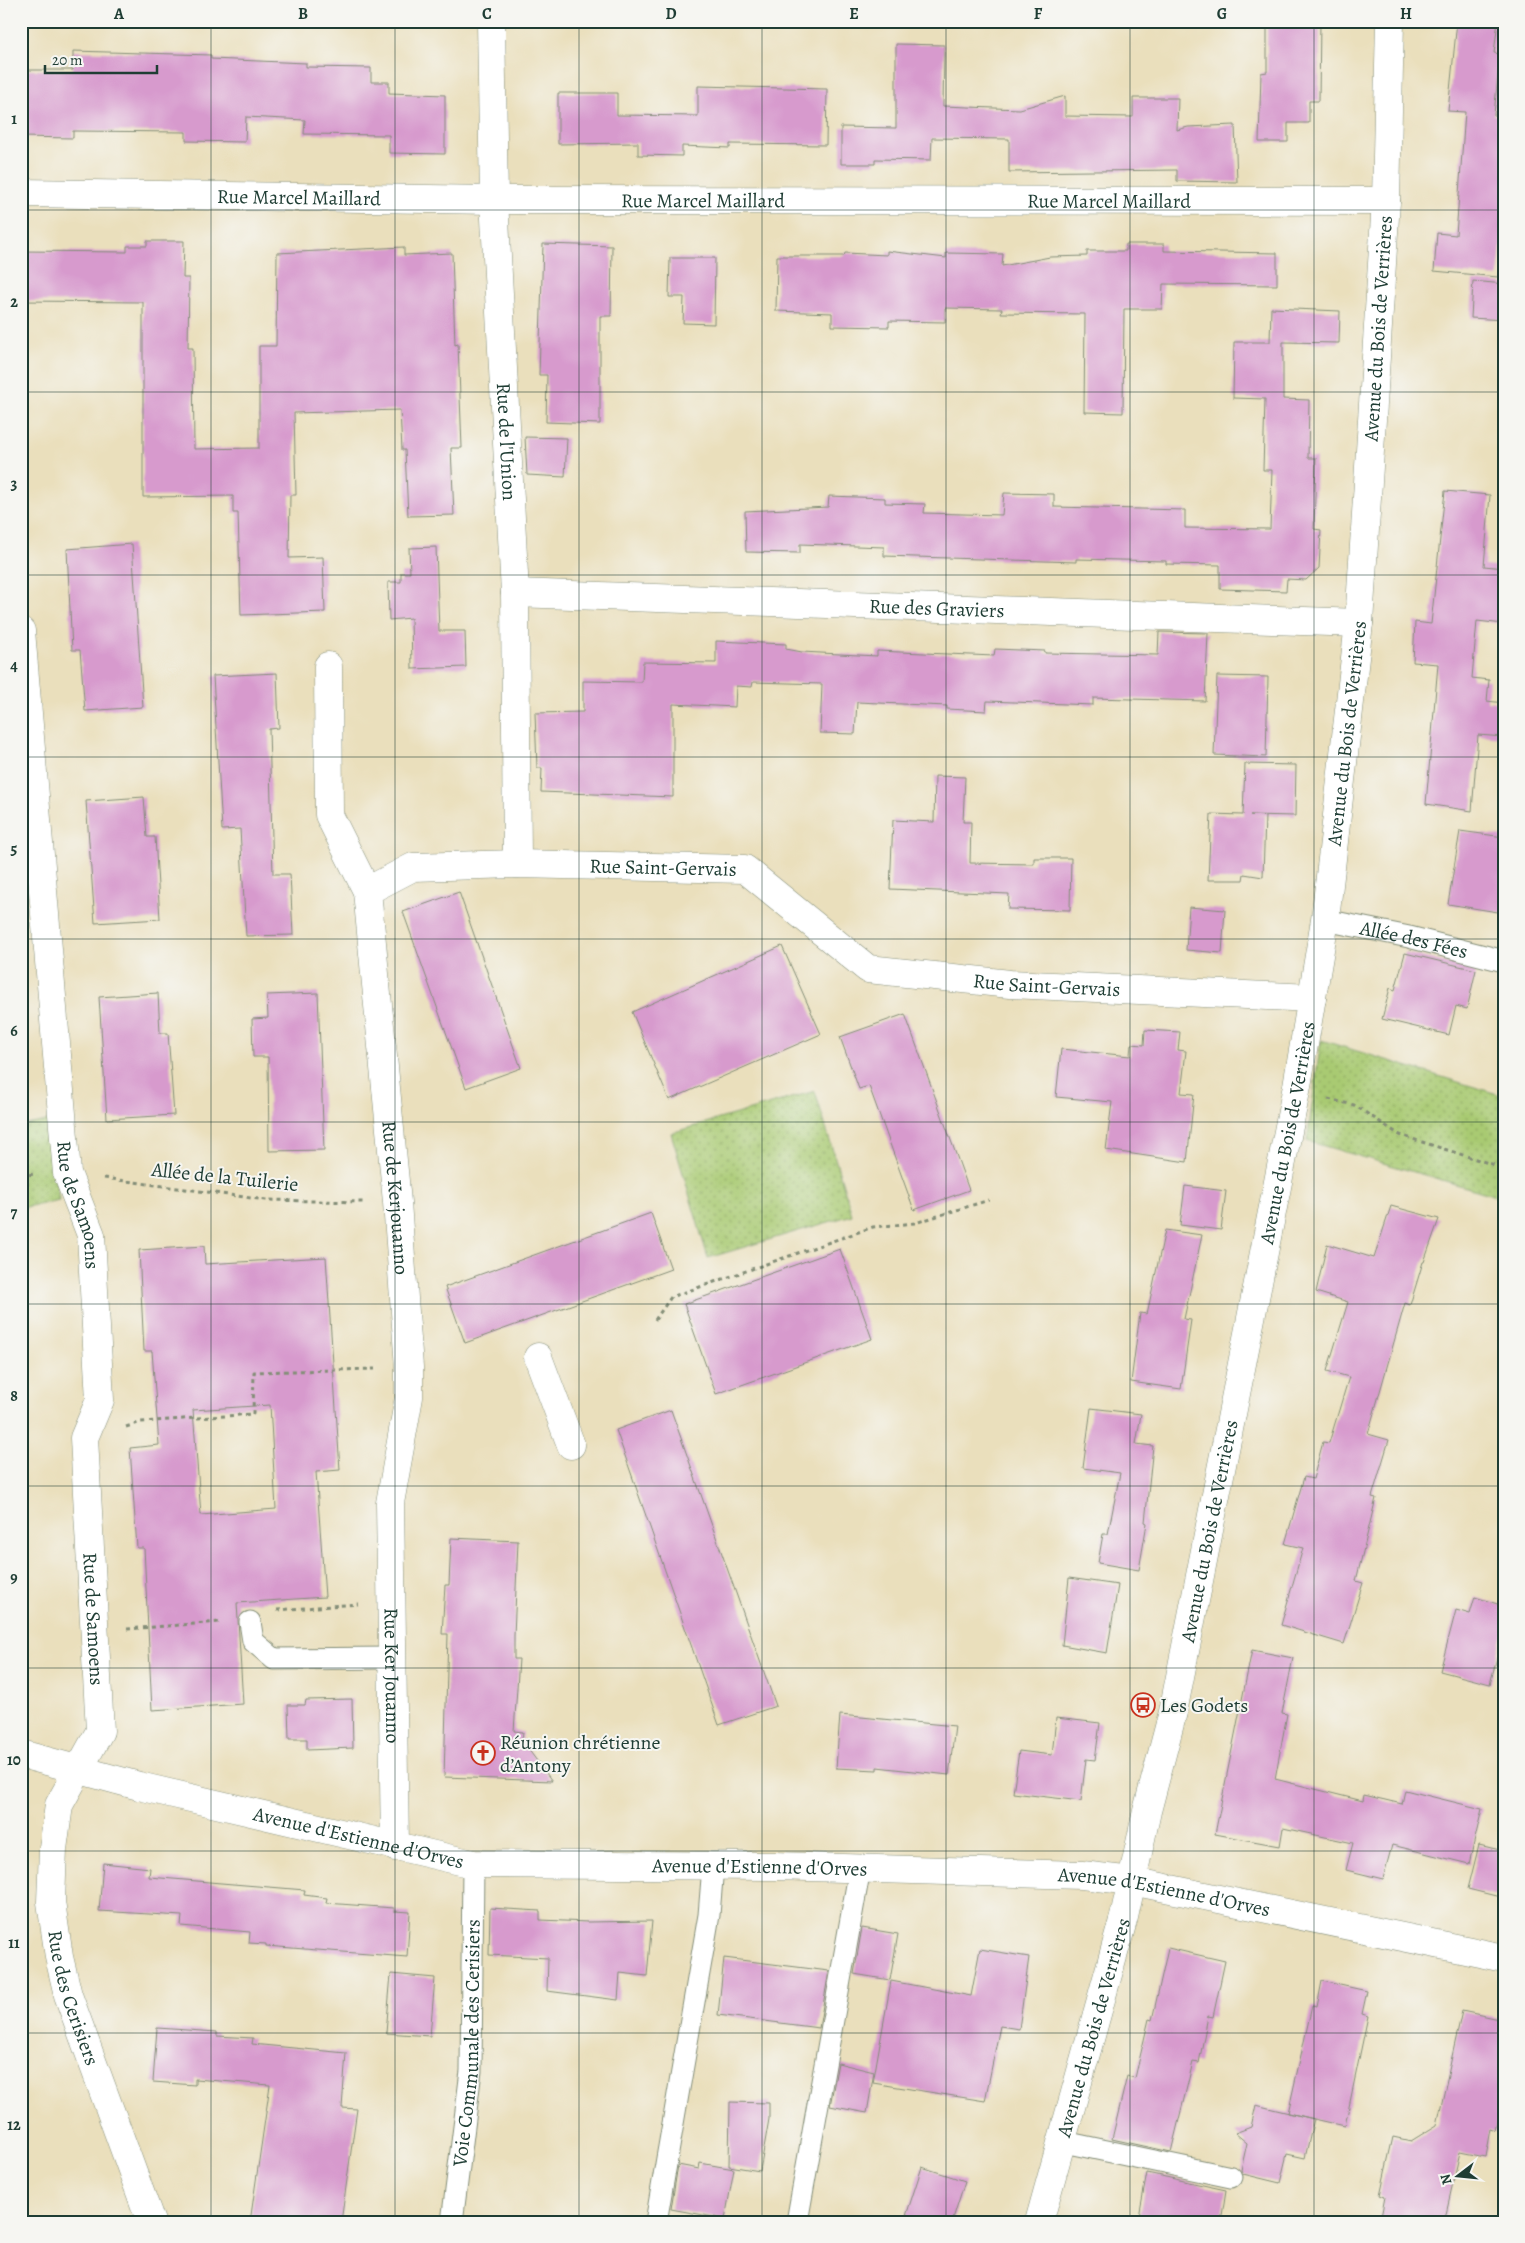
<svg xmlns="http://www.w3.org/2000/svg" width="1525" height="2243" font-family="Alegreya,serif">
	<defs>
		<pattern id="grass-dots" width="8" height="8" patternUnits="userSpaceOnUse" patternTransform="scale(1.25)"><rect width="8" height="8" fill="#a9ca72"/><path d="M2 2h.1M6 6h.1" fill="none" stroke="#89a55e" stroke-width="1.8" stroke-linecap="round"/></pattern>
	</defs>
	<rect width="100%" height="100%" fill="#f6f6f2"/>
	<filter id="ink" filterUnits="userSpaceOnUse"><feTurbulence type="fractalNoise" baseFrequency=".02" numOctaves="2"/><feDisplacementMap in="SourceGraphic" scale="10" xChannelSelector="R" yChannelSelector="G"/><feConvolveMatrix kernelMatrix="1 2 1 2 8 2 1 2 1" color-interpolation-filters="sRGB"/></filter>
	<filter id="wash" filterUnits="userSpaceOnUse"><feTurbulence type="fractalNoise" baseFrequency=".0096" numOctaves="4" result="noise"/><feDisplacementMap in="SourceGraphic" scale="20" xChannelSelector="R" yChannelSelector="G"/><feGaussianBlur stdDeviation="1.12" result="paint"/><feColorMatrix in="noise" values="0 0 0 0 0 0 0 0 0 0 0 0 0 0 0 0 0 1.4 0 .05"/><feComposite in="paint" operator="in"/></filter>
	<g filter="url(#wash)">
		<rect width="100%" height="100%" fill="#eadfbc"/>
		<g fill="url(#grass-dots)" stroke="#648453">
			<polygon points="1321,1040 1504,1096 1504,1198 1307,1141"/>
			<polygon points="815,1091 852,1215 708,1258 671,1133"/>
			<polygon points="48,1121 59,1200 21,1208 21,1126"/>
		</g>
		<g id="blocks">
			<g fill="#d79acd" fill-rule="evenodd">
				<polygon points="1267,21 1320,21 1319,101 1309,101 1309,123 1288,123 1288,142 1259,142 1261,73 1267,72"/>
				<polygon points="1457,21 1498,21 1494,53 1500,54 1494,115 1504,116 1504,215 1498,277 1434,271 1437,233 1456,235 1465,112 1448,111"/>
				<polygon points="896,44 944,45 943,106 1020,109 1065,96 1065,116 1133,117 1133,98 1178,98 1177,130 1188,127 1235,125 1237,182 1177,181 1177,170 1009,172 1009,139 932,138 931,160 875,159 875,164 841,164 841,127 896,128"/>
				<polygon points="73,51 211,55 211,59 306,63 306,67 371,68 371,82 389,82 389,93 445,95 445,154 389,153 389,135 304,134 305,120 246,117 245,142 186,141 186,132 73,131 73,138 21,137 23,70 73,70"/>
				<polygon points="698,86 827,89 826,145 730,144 730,148 682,146 682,156 638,155 638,143 558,144 558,93 617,93 617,115 698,116"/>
				<polygon points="147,241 184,241 183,278 189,278 188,348 193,348 194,449 259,448 259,346 276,346 277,253 404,247 404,255 452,253 455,345 458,344 462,448 451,448 454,515 408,516 405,450 402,450 400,410 294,413 296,495 290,495 289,558 323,557 325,612 241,615 238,513 233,513 233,496 143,497 143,302 21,301 21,251 127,252 127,246 147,246"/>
				<polygon points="543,244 612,246 611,316 600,316 600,424 546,422 547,375 539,375"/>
				<polygon points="1126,244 1164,244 1164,251 1277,253 1277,285 1163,284 1162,309 1124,309 1123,413 1084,412 1085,314 1001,313 1002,309 945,308 945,322 889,321 889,327 832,326 832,313 776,311 777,256 844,256 845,253 887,255 887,251 946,258 946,253 1003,254 1002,266 1050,257 1087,256 1087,251 1126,251"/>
				<polygon points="670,258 715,258 714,324 683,323 684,297 669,297"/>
				<polygon points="1473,281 1504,284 1504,320 1471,318"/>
				<polygon points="1271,308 1340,311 1339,343 1283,342 1283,399 1309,400 1308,458 1316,458 1314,529 1321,530 1319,568 1306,580 1287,579 1286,591 1220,589 1220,565 1166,564 1166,561 1076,559 1076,562 884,556 884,547 800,544 800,553 746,552 745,511 828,507 829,496 885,498 885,503 925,504 924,513 1002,515 1004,493 1054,494 1054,507 1185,510 1185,528 1270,529 1272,470 1263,470 1265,399 1233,398 1234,342 1270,342"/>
				<polygon points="525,437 567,438 565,477 527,475"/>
				<polygon points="1445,491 1490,495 1484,566 1504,568 1504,624 1477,621 1472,678 1489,680 1487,701 1504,703 1504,737 1478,735 1472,811 1426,804 1438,664 1413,662 1415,622 1431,624"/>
				<polygon points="132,544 143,707 85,711 80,650 72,650 67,549"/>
				<polygon points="436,547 439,631 465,631 466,667 412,669 411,618 389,620 388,582 401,582 401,573 410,573 409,548"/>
				<polygon points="1159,632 1208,633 1205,701 1093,698 1093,705 987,701 986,711 947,709 947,706 857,702 855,734 820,733 822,684 753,682 752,687 736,686 735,707 673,704 673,797 541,792 542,768 537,768 535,713 583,712 583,681 642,682 643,662 716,663 716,641 786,644 786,649 802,652 877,656 877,651 994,656 995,649 1045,651 1045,653 1158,655"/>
				<polygon points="277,673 279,728 269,729 273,874 290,874 293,935 246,936 240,829 222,830 213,676"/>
				<polygon points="1217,676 1268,677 1266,757 1214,755"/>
				<polygon points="1245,764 1296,765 1295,816 1250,815 1265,816 1263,877 1244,874 1243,880 1208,880 1211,814 1243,815"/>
				<polygon points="935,776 965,777 963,822 971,822 970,863 1034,864 1034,858 1071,858 1070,910 1008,909 1009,894 890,889 893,820 934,822"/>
				<polygon points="144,797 147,837 155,837 160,919 95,923 86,801"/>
				<polygon points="1460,831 1504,837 1504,913 1448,904"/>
				<polygon points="459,892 521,1068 466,1088 403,912"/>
				<polygon points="1189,907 1225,910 1222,953 1186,950"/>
				<polygon points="782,946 821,1034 669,1100 632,1012"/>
				<polygon points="1405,953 1476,970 1467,1009 1456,1006 1449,1035 1382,1019 1390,988 1395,990"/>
				<polygon points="158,993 160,1033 168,1033 174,1115 107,1119 99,997"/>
				<polygon points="318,993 324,1150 269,1151 268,1057 253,1057 252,1019 268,1018 267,995"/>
				<polygon points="905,1014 969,1190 914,1210 869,1086 859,1089 840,1037"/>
				<polygon points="1145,1030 1180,1032 1178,1050 1186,1051 1181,1093 1194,1094 1187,1162 1106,1150 1112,1102 1056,1097 1061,1049 1130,1056 1131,1044 1144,1045"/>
				<polygon points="1185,1186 1226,1191 1221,1230 1180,1225"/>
				<polygon points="1391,1206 1439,1219 1424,1262 1423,1262 1410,1305 1405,1303 1368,1434 1389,1440 1372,1497 1376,1498 1356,1581 1363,1583 1344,1644 1281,1625 1303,1548 1285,1544 1304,1477 1313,1479 1323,1442 1329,1443 1349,1377 1327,1371 1348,1302 1316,1292 1327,1244 1374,1258"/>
				<polygon points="651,1213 671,1269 465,1343 445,1287"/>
				<polygon points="1165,1230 1202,1235 1184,1319 1191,1320 1181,1389 1131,1382 1140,1313 1147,1314"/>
				<path d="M204,1246L205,1264L326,1257L340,1470L316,1472L325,1597L237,1603L243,1704L152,1710L144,1548H137L130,1448L159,1445L152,1351H144L139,1250ZM270,1405L276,1509L201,1515L193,1410Z"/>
				<polygon points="840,1249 872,1339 716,1394 684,1304"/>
				<polygon points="1091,1408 1141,1414 1136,1444 1153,1446 1145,1522 1147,1523 1139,1570 1098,1563 1103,1534 1108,1534 1120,1473 1083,1468"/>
				<polygon points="671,1410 776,1706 719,1725 616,1430"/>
				<polygon points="451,1538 518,1541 514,1636 514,1659 519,1659 514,1731 523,1732 522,1741 552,1781 444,1777 448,1634 442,1634 445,1585 449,1585"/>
				<polygon points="1069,1578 1118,1585 1107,1653 1062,1645"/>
				<polygon points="1475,1597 1504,1606 1504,1631 1490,1684 1440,1671 1456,1610 1470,1614"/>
				<polygon points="1252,1650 1293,1658 1282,1713 1287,1714 1275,1779 1363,1801 1364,1795 1402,1804 1405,1790 1482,1809 1469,1864 1392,1845 1383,1879 1346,1870 1353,1843 1283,1828 1280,1846 1215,1834"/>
				<polygon points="352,1699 353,1748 307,1750 307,1739 289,1739 288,1705 305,1705 306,1700"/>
				<polygon points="840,1715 955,1726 949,1775 877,1767 877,1770 836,1768"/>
				<polygon points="1056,1718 1100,1723 1095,1760 1086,1759 1081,1801 1013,1793 1019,1751 1052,1755"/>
				<polygon points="1479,1845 1504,1851 1504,1898 1468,1889"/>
				<polygon points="103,1863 150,1868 149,1877 305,1890 304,1895 327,1898 326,1903 394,1908 394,1911 410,1912 407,1957 266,1946 266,1944 249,1943 250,1932 181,1926 182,1916 99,1911"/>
				<polygon points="490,1908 540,1911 540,1920 588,1922 652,1921 647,1976 620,1973 618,2000 547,1991 548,1958 489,1955"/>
				<polygon points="862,1928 898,1934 890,1980 854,1974"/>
				<polygon points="1168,1948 1225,1961 1213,2017 1208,2016 1199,2063 1193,2062 1171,2152 1112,2139 1127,2076 1135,2078 1149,2019 1152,2020"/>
				<polygon points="980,1949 1029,1957 1019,2029 1000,2026 985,2101 873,2083 891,1981 971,1996"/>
				<polygon points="724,1958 829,1971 819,2028 718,2015"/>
				<polygon points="391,1974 435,1978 430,2036 386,2033"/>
				<polygon points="1322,1981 1367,1991 1362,2014 1368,2016 1345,2126 1288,2113 1312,2006 1317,2007"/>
				<polygon points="1462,2011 1504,2020 1504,2093 1496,2131 1490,2129 1485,2157 1460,2152 1444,2222 1380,2222 1385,2197 1380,2195 1393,2137 1411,2141 1437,2125"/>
				<polygon points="157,2028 217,2032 217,2036 253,2038 252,2044 346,2053 342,2108 357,2109 341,2222 250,2222 270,2085 195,2079 195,2085 153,2082"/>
				<polygon points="838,2063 874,2072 867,2113 830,2106"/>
				<polygon points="730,2102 769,2103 769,2119 760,2171 729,2166"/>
				<polygon points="1256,2105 1314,2119 1305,2158 1287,2154 1280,2183 1243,2174 1241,2170 1247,2143 1235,2133 1251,2127"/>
				<polygon points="700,2163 734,2169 725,2219 671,2209 678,2165 699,2169"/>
				<polygon points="922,2167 965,2181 952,2222 904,2222"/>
				<polygon points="1147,2173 1226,2190 1221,2222 1138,2222"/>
			</g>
		</g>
	</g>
	<g filter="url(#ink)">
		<use href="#blocks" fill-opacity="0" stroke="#848e78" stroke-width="1"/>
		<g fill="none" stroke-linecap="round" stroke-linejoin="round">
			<g stroke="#848e78" stroke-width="23">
				<g id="service">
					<path id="s1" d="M1325,920L1409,937L1504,961"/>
					<polyline points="250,1622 253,1641 274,1659 392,1658"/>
					<polyline points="1059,2141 1231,2177"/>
					<path id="s2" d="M452,2222L471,2071L473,1864"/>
					<polyline points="656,2222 709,1915 713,1866"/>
					<polyline points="797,2222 860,1868"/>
				</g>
			</g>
			<g stroke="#848e78" stroke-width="29">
				<g id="minor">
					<path id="s3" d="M491,21L494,200L515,593L517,864"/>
					<path id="s4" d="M21,193L494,200L1386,201"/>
					<path id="s5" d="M515,593L1359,623"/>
					<path id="s6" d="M21,631L67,1173L91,1235L100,1400L84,1438L100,1731L59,1805L53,1849L51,1902L59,1957L68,1995L151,2222"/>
					<path id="s7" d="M328,666L329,815L367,891L413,867L517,864L745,869L868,969L1010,984L1312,998"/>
					<path id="s8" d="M367,891L397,1202L409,1367V1397L390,1503L395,1847"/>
					<polyline points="538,1357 571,1445"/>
					<path id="s9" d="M1039,2222L1124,1917L1147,1811L1173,1712L1297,1086L1325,920L1359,623L1386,201L1390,21"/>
				</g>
			</g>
			<g stroke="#848e78" stroke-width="29">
				<g id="secondary">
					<path id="s10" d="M21,1754L139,1786L473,1864L774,1866L1082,1875L1132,1881L1504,1958"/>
				</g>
			</g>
			<g stroke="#848e78" stroke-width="3" stroke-dasharray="4 4" stroke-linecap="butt">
				<polyline points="1328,1099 1354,1105 1400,1135 1504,1168"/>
				<polyline points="21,1176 34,1174"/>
				<polyline points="104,1178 266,1200 364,1202"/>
				<polyline points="655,1320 671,1297 873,1227 915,1223 989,1200"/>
				<polyline points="126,1427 141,1422 253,1414 254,1372 375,1369"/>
				<polyline points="277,1610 358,1604"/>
				<polyline points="127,1629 220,1622"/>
			</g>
			<use href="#service" stroke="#fff" stroke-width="21"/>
			<use href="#minor" stroke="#fff" stroke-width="28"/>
			<use href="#secondary" stroke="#fff" stroke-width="28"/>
		</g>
	</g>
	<path fill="none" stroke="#1f3d34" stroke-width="1" stroke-opacity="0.55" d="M211,21V2222M395,21V2222M579,21V2222M762,21V2222M946,21V2222M1130,21V2222M1314,21V2222M21,210H1504M21,392H1504M21,575H1504M21,757H1504M21,939H1504M21,1122H1504M21,1304H1504M21,1486H1504M21,1668H1504M21,1851H1504M21,2033H1504"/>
	<defs>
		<g id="bus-ring" transform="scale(1.25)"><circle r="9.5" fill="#f6f6f2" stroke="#c8321e" stroke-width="1.5"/><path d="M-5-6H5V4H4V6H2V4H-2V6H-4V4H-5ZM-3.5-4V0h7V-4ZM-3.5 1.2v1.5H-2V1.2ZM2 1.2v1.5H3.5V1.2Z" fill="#c8321e"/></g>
		<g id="church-ring" transform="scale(1.25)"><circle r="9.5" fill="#f6f6f2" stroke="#c8321e" stroke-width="1.5"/><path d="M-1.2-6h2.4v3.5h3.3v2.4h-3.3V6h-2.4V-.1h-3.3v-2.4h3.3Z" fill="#c8321e"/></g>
	</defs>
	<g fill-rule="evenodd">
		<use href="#bus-ring" x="1143" y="1705"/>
		<use href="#church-ring" x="483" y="1753"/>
	</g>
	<g text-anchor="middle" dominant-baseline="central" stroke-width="4" stroke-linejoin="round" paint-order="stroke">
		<g font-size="20" fill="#1f3d34" stroke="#f6f6f2">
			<text stroke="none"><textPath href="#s4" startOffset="278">Rue Marcel Maillard</textPath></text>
			<text stroke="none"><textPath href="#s4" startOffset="682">Rue Marcel Maillard</textPath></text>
			<text stroke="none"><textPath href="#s4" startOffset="1088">Rue Marcel Maillard</textPath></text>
			<text stroke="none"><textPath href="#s9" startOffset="1928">Avenue du Bois de Verrières</textPath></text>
			<text stroke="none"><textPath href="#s3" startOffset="421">Rue de l'Union</textPath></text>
			<text stroke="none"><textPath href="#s5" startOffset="422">Rue des Graviers</textPath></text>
			<text stroke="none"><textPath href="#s9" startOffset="1522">Avenue du Bois de Verrières</textPath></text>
			<text stroke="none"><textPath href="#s7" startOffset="536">Rue Saint-Gervais</textPath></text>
			<text stroke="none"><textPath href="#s1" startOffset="91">Allée des Fées</textPath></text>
			<text stroke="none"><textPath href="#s7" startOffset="956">Rue Saint-Gervais</textPath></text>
			<text stroke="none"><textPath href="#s9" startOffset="1118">Avenue du Bois de Verrières</textPath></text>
			<text transform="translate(225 1177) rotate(6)">Allée de la Tuilerie</text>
			<text stroke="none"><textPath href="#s8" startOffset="308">Rue de Kerjouanno</textPath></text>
			<text stroke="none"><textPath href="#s6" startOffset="578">Rue de Samoens</textPath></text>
			<text stroke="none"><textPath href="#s9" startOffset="712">Avenue du Bois de Verrières</textPath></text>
			<text stroke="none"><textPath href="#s6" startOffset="998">Rue de Samoens</textPath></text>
			<text stroke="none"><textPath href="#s8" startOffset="788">Rue Ker Jouanno</textPath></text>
			<text stroke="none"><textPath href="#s10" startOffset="348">Avenue d'Estienne d'Orves</textPath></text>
			<text stroke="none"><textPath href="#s10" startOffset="752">Avenue d'Estienne d'Orves</textPath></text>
			<text stroke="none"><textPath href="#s10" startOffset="1158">Avenue d'Estienne d'Orves</textPath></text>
			<text stroke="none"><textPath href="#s6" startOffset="1391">Rue des Cerisiers</textPath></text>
			<text stroke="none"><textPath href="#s9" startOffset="202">Avenue du Bois de Verrières</textPath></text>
			<text stroke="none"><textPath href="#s2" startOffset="180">Voie Communale des Cerisiers</textPath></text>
		</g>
		<g font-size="20" fill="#1f3d34" stroke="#f6f6f2" text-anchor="start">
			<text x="1160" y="1705">Les Godets</text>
			<text x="500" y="1742">Réunion chrétienne<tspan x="500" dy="23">d’Antony</tspan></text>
		</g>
	</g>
	<rect width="1525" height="2243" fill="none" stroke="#f6f6f2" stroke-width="55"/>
	<g transform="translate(1458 2176) rotate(254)" stroke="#f6f6f2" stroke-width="4" paint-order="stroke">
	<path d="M0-4L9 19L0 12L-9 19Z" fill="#1f3d34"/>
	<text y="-8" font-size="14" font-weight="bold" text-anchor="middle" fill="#1f3d34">N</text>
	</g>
	<path d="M45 65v8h112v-8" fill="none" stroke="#1f3d34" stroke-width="2.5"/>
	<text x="52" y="65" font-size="15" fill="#1f3d34" stroke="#f6f6f2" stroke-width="4" paint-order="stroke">20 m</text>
	<rect x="28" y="28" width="1470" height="2188" fill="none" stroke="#1f3d34" stroke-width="2"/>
	<g font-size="16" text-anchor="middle" font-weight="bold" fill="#1f3d34">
		<text x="119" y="19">A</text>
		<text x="303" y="19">B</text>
		<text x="487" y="19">C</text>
		<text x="671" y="19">D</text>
		<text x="854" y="19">E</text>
		<text x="1038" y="19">F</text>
		<text x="1222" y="19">G</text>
		<text x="1406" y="19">H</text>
		<text x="14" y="124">1</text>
		<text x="14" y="307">2</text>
		<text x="14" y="489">3</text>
		<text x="14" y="671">4</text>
		<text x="14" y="854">5</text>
		<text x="14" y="1036">6</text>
		<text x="14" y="1218">7</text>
		<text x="14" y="1401">8</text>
		<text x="14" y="1583">9</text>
		<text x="14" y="1765">10</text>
		<text x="14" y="1948">11</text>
		<text x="14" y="2130">12</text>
	</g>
</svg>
